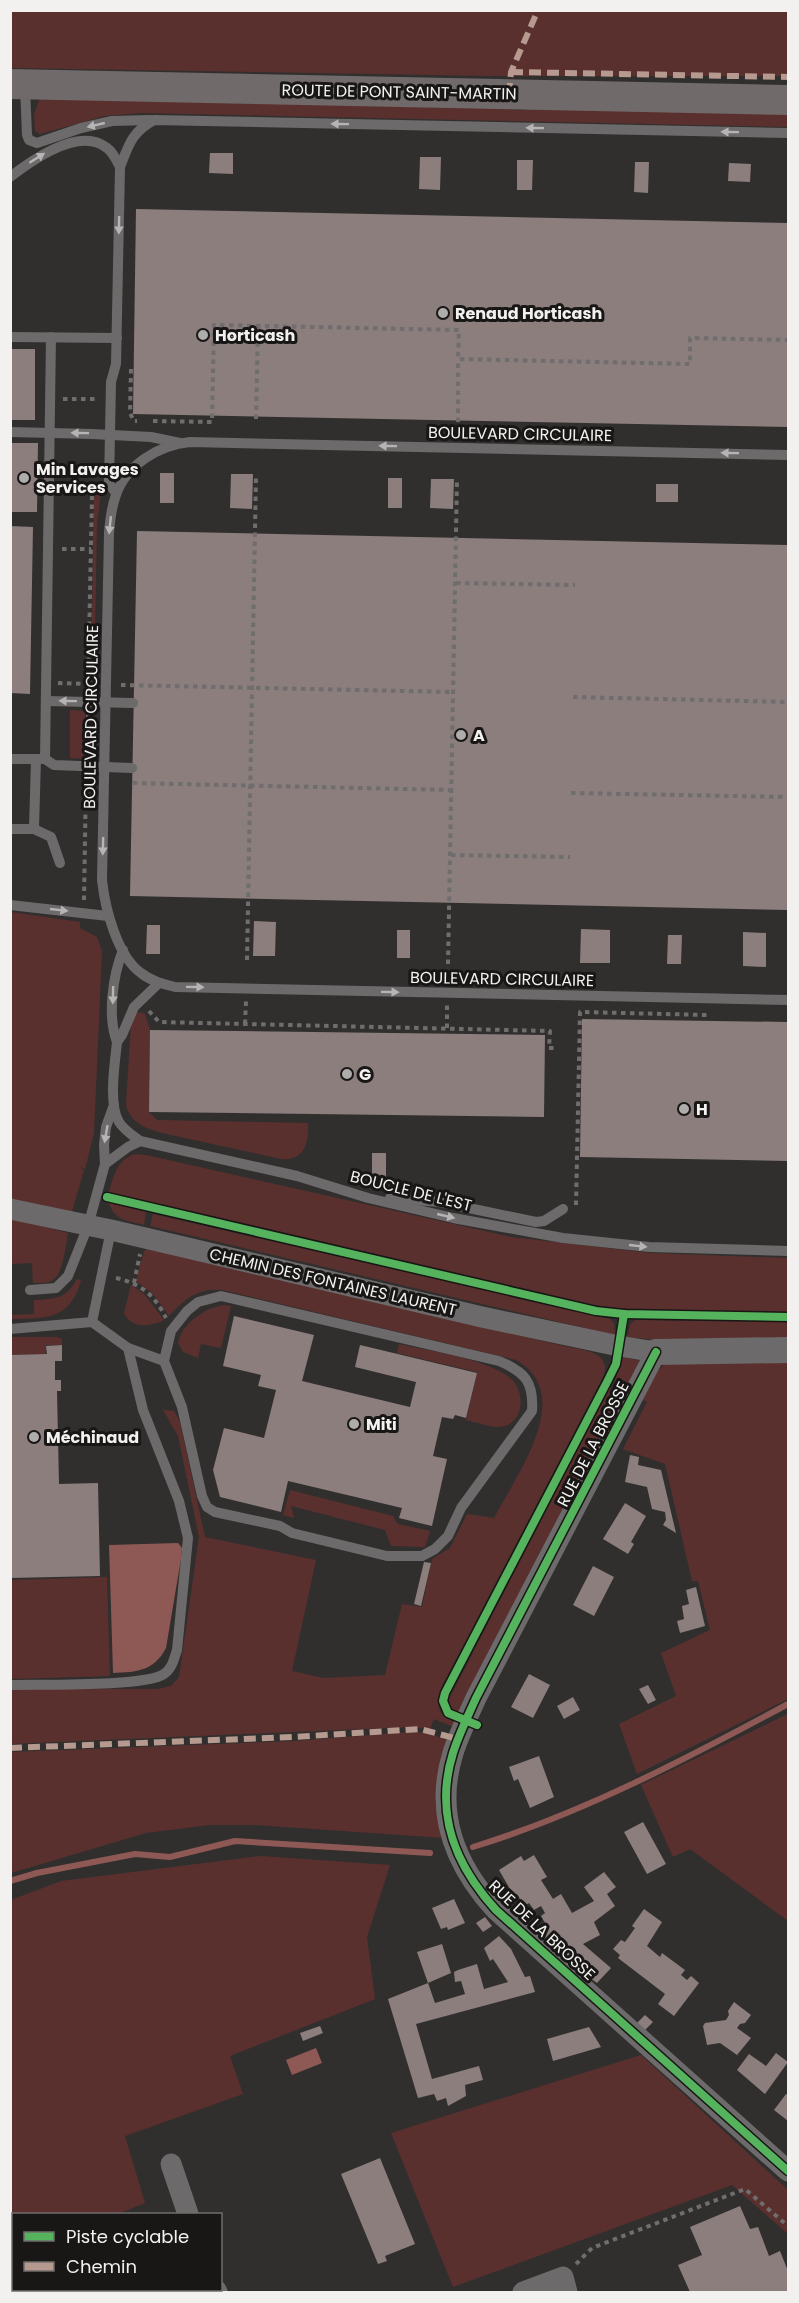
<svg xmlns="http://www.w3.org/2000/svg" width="799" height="2303" font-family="Poppins,sans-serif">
	<rect width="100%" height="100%" fill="#312f2e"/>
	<g fill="#5a302e">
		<polygon points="11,10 788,11 788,76 491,76 11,68"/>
		<polygon points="42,92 493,105 502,109 524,110 529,105 788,110 788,127 142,113 104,116 40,134 35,131 34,115"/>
		<polygon points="102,485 97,523 94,682 91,682 94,498"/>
		<polygon points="70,710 85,711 85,759 70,758"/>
		<polygon points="11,912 80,922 80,928 97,937 102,951 94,1133 85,1169 79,1166 84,1170 71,1215 11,1204"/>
		<path d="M139,1012L145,1014L150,1030L149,1112L157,1120L308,1123C309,1142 305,1161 281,1159L162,1133C145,1128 130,1123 126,1104L131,1023L135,1014Z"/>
		<path d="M135,1154L146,1155L511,1237L650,1253L788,1258V1312L621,1309L600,1306L109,1192C114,1175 117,1160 135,1154Z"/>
		<path d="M109,1203L146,1212L144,1225C128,1221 114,1220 109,1203Z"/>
		<polygon points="153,1214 610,1319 614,1323 615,1335 150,1226"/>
		<path d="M11,1218L68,1233C66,1244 63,1274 53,1280C47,1284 40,1283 33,1283L32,1263L11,1264Z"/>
		<path d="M148,1249L564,1346C581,1350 611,1351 604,1375L441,1688C437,1707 436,1714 455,1722L456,1728L434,1719L430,1729L411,1727L11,1744L10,1689H157L171,1686L179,1677L199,1537L178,1436L163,1410L174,1411L180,1422L205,1537L316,1560L292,1671L323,1678L385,1675L402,1604L422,1607L432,1559L450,1548L467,1514L494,1518C516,1476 577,1394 516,1360L222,1290C197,1288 185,1299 169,1316L153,1294L136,1281L144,1251Z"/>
		<path d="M77,1279L81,1280C70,1321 46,1318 11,1319V1315L34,1314V1300C54,1299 67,1299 77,1279Z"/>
		<path d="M131,1285L144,1294L164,1320C151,1327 131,1329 124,1313Z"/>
		<path d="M224,1305L231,1306L221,1348L201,1344L198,1358L183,1352L178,1343C181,1324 206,1307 224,1305Z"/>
		<polygon points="635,1320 788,1322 788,1339 657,1340 627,1337 630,1325"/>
		<polygon points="10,1337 56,1337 62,1339 62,1345 46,1345 46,1354 11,1355"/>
		<path d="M399,1344C429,1351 487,1359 510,1378C527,1392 524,1426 498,1427C488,1427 476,1422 466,1420L477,1372L397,1353Z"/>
		<polygon points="623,1357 641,1361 630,1391 614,1383"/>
		<polygon points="788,1359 788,1699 637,1774 619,1724 676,1696 661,1653 710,1630 698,1581 692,1581 665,1464 623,1449 647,1402 642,1399 655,1373 666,1363"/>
		<polygon points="610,1387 625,1395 461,1714 448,1706 449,1699"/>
		<polygon points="290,1490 393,1516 398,1524 430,1531 425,1547 391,1546 385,1530 291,1506 294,1518 283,1515"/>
		<polygon points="107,1577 110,1676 11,1679 11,1580"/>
		<polygon points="788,1714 788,1921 690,1849 673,1857 641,1785"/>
		<polygon points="411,1732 428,1733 450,1741 444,1838 256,1825 209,1825 146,1833 11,1873 10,1752 293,1741"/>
		<polygon points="260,1856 390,1865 367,1937 375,1999 230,2056 243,2094 125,2136 145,2203 118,2214 14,2214 13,2257 11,2258 11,1900 61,1881"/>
		<polygon points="641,2055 788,2190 788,2234 732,2185 453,2287 391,2133"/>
	</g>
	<g fill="#8e5955">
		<path d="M178,1543L182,1548L181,1559L166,1648C154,1671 137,1672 113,1673L109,1545Z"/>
		<polygon points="316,2048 322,2063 292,2075 286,2060"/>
	</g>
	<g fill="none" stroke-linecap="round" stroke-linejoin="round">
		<g stroke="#8e5955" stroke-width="6">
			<path d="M473,1847C581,1814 688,1758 788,1704"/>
			<polyline points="10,1881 37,1873 135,1854 170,1857 235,1841 430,1853"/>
		</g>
	</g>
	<g fill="#8b7e7d">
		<polygon points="210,153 233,153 233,174 209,173"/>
		<polygon points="420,157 441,157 440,190 419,189"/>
		<polygon points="517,160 533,160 532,190 517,190"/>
		<polygon points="635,162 649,162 648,193 634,192"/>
		<polygon points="729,163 751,164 750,182 728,181"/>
		<polygon points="136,209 788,223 788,427 133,414"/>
		<rect x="10" y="349" width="25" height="71"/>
		<polygon points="10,443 38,443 37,512 10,512"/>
		<rect x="160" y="473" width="14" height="30"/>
		<polygon points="231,474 253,474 252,509 230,508"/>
		<rect x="388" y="478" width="14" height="30"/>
		<polygon points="431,479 454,479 453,509 430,508"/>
		<rect x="656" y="484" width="22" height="18"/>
		<polygon points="10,526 33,527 30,694 10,693"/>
		<polygon points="137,531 788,545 788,910 130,896"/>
		<polygon points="254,921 276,922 275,956 253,956"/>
		<polygon points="147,925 160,925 160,954 146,954"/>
		<polygon points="581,929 610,930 610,963 580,963"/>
		<rect x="397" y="930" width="13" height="28"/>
		<polygon points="743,932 766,933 766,967 743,966"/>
		<polygon points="668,935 682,935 681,964 667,964"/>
		<polygon points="582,1019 788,1022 788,1161 580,1157"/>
		<polygon points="150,1030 545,1035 544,1117 149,1112"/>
		<rect x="372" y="1153" width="14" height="29"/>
		<polygon points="234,1316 314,1335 302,1381 410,1407 416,1382 355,1367 360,1345 477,1373 466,1418 455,1415 453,1419 442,1417 433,1456 447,1459 432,1526 399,1518 402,1508 288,1481 281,1512 220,1497 213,1470 224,1428 264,1438 276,1390 258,1386 261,1375 223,1366"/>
		<polygon points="62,1345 62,1361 55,1361 55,1380 61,1380 61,1391 57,1391 59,1484 98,1483 100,1576 10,1578 10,1355 47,1354 46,1346"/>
		<polygon points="630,1455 639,1457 638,1465 661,1470 676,1533 663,1525 666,1520 665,1512 652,1509 647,1487 625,1482"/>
		<polygon points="625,1503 646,1516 631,1542 634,1544 628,1554 603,1539"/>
		<polygon points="424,1562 431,1563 421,1606 414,1604"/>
		<polygon points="593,1566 614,1577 594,1616 573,1605"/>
		<polygon points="696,1587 705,1626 680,1633 677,1621 684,1619 682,1606 689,1604 686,1590"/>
		<polygon points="529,1674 550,1685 533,1718 511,1707"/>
		<polygon points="648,1685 656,1700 648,1704 639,1689"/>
		<polygon points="573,1697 580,1710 564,1719 557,1706"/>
		<polygon points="539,1756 554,1797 530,1808 518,1779 514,1781 509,1767"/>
		<polygon points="643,1822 666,1864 647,1874 624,1832"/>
		<polygon points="534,1855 547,1877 541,1880 553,1899 561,1894 572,1913 594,1901 584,1887 604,1872 616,1887 607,1894 615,1906 594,1922 600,1935 583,1944 611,1968 597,1983 564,1959 536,1934 548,1928 541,1916 545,1913 541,1906 534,1910 529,1903 524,1906 517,1894 514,1896 499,1870 521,1856 524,1861"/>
		<polygon points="454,1899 465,1923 448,1930 447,1927 441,1929 432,1908"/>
		<polygon points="644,1909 662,1922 647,1946 660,1957 662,1953 685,1970 681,1975 687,1980 691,1976 699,1983 674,2016 658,2004 665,1994 618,1958 620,1955 613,1949 621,1940 625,1942 635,1928 632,1926"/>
		<polygon points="485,1917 492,1926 483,1932 476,1923"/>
		<polygon points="499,1936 511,1949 525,1977 530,1976 535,1992 416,2024 432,2079 479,2066 483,2080 465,2085 466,2096 448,2106 446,2098 437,2101 434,2094 418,2098 388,1999 428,1983 417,1952 442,1944 451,1973 428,1983 435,2003 465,1994 461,1981 455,1982 454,1972 458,1970 477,1964 484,1989 508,1982 493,1959 490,1961 484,1948"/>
		<polygon points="734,2002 751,2015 745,2023 740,2024 737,2028 751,2038 737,2055 720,2043 707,2045 703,2026 705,2023 726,2020 729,2015 728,2011"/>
		<polygon points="645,2015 653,2022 645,2030 637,2023"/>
		<polygon points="320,2026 323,2033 303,2041 300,2033"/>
		<polygon points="589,2027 601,2047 553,2061 547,2039"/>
		<polygon points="776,2053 788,2062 765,2094 737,2070 749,2054 766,2066"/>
		<polygon points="786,2094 788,2095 788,2121 774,2110"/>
		<polygon points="380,2158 415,2244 385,2256 387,2261 378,2264 341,2174"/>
		<polygon points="740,2206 750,2229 758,2227 769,2256 780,2251 788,2271 788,2292 690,2292 678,2265 702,2255 690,2227"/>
	</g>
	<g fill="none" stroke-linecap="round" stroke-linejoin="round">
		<g stroke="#6f6d6d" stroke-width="4" stroke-dasharray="4.5 4.5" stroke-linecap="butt">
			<polyline points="131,369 130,413 134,421 137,421"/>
			<polyline points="63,399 97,399"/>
			<polyline points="256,419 258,326"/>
			<polyline points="153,421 212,422 214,325 459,330 458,359 690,364 690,338 788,340"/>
			<polyline points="458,422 458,359"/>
			<polyline points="62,549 91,549"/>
			<polyline points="456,583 575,585"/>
			<polyline points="58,683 89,684"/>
			<polyline points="121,685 453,692"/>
			<polyline points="88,689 92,497 97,488"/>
			<polyline points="573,697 788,702"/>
			<polyline points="87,755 88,714"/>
			<polyline points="133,783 452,790"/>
			<polyline points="571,793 788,797"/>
			<polyline points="451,855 570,857"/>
			<polyline points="84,900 86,778"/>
			<polyline points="247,960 256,476"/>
			<polyline points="448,964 457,479"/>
			<polyline points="149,1011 159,1022 550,1031 549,1048 557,1048"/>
			<polyline points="245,1024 246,1001"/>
			<polyline points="447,1028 447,1005"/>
			<polyline points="109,1198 596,1311 624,1314 788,1317"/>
			<polyline points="576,1205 580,1012 707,1015"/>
			<path d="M116,1278C141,1284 154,1294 166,1318"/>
			<polyline points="134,1283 140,1254"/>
			<polyline points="622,1328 624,1314"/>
			<polyline points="607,1382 617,1387"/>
			<polyline points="449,1713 444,1707 445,1693 615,1365"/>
			<polyline points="576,2264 592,2248 745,2189 788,2226"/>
		</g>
		<g stroke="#6c6a6a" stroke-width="10">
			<polyline points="25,87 27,135 29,140 37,143 81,128 112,121 150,120"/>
			<path d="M10,177C32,160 80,126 107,148C113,152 117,161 120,167"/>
			<polyline points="10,337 117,338"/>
			<polyline points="10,432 92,434 151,437 180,443"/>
			<path d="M788,455L190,442C159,445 126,465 116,495C111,508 110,520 109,533L102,880C105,908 117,956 141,973C151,981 163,984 175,987L788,1000"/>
			<path d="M116,493L109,484L111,382L116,364L120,167C129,144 132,132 154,120L788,133"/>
			<polyline points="46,701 133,703"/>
			<polyline points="10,759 45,759 51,337"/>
			<polyline points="45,759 54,765 132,768"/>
			<polyline points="10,829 34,829 51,837 60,863"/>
			<polyline points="34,829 36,759"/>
			<polyline points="10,905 108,916"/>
			<path d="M123,950C113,975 107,1016 117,1042C115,1063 108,1104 119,1122C124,1130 132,1135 140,1141L297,1176L368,1198L453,1218L563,1238L649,1247L788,1251"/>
			<polyline points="117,1042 122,1035 134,1007 159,983"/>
			<polyline points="105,1164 128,1147 140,1141"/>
			<polyline points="390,1198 440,1202 536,1222 544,1221 563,1209"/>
			<polyline points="30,1290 56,1288 68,1276 88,1226 105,1164 104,1145 106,1127 114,1105"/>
			<path d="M221,1296L499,1361C525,1372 534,1382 532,1411L461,1508L448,1536L435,1549L422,1556H387L292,1533L280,1526L215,1512L207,1507L202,1496L182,1407L164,1361L171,1331L187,1311L198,1302Z"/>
			<polyline points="92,1322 111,1230"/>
			<path d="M10,1329L92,1322L128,1348L143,1410L179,1501L188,1538L177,1650C174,1659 172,1669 164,1674C145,1687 39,1684 10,1685"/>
			<polyline points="128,1348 164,1361"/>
		</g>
		<g stroke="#6c6a6a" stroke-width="21">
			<path d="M10,1209L111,1230L482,1317L619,1346L656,1352L476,1698C468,1716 459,1734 453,1753C434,1814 455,1865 496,1910L788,2171"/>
			<polyline points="171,2164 188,2214"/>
			<polyline points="216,2290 217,2292"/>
			<polyline points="523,2292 563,2277 567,2292"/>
		</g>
		<polyline stroke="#6c6a6a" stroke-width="26" points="656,1352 788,1350"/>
		<polyline stroke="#706a6a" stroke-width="30" points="10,84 788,100"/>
		<g stroke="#b69a8f" stroke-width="6" stroke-dasharray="12 6" stroke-linecap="butt">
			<polyline points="511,72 788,77"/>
			<polyline points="509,95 511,72 538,10"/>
			<polyline points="10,1748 294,1737 420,1729 458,1739"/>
		</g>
		<g stroke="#191616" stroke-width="11">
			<g id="cycleway">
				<polyline points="107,1197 596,1311 624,1314 788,1317"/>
				<path d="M656,1352L476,1698C468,1716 459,1734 453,1753C434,1814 455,1865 496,1910L788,2171"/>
				<polyline points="477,1725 448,1713 443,1701 445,1693 607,1382 616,1364 624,1314"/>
			</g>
		</g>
		<use href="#cycleway" stroke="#56b35d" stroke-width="8"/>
	</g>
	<defs><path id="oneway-solid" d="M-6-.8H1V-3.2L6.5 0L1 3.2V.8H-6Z" transform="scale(1.5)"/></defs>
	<g fill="#b6b4b4">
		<use href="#oneway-solid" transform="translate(340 124) rotate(-179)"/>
		<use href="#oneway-solid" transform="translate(96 125) rotate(167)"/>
		<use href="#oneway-solid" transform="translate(535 128) rotate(-179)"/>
		<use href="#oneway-solid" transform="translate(730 132) rotate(-179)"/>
		<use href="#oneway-solid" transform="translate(37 158) rotate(-32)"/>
		<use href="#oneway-solid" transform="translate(119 225) rotate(91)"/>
		<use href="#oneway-solid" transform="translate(80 433) rotate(-179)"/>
		<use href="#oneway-solid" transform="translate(388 446) rotate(-179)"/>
		<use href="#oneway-solid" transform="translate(730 453) rotate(-179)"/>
		<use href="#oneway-solid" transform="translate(110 525) rotate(96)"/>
		<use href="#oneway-solid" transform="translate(68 701) rotate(-179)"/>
		<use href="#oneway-solid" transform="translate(103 846) rotate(91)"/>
		<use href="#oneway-solid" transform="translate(59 910) rotate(6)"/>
		<use href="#oneway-solid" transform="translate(195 987) rotate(1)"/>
		<use href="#oneway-solid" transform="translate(390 992) rotate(1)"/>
		<use href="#oneway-solid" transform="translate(113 995) rotate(91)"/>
		<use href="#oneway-solid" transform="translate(106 1134) rotate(100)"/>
		<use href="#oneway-solid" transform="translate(446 1216) rotate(13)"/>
		<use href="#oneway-solid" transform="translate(638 1246) rotate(6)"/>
	</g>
	<g fill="#afacac" stroke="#191616" stroke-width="2">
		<circle cx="443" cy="313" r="6"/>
		<circle cx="203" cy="335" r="6"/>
		<circle cx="24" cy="478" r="6"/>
		<circle cx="461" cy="735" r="6"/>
		<circle cx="347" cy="1074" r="6"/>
		<circle cx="684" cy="1109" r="6"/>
		<circle cx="354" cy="1424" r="6"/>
		<circle cx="34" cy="1437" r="6"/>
	</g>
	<g text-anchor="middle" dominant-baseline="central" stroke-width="6" stroke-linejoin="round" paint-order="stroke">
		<g font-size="16" fill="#f3f0f0" stroke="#191616">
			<text transform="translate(399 92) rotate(1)">ROUTE DE PONT SAINT-MARTIN</text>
			<text transform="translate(520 434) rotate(1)">BOULEVARD CIRCULAIRE</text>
			<text transform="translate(91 717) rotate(-89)">BOULEVARD CIRCULAIRE</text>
			<text transform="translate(502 979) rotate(1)">BOULEVARD CIRCULAIRE</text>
			<text transform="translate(411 1191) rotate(14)">BOUCLE DE L'EST</text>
			<text transform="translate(333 1282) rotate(13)">CHEMIN DES FONTAINES LAURENT</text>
			<text transform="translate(593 1444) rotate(-63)">RUE DE LA BROSSE</text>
			<text transform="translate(542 1930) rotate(43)">RUE DE LA BROSSE</text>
		</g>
		<g font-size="16" font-weight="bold" fill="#f3f0f0" stroke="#191616" text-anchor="start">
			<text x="455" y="313">Renaud Horticash</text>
			<text x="215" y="335">Horticash</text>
			<text x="36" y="469">Min Lavages<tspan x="36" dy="18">Services</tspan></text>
			<text x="473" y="735">A</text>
			<text x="359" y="1074">G</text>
			<text x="696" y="1109">H</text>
			<text x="366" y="1424">Miti</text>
			<text x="46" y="1437">Méchinaud</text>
		</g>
	</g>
	<rect width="799" height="2303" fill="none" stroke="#f3f0f0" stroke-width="24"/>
	<rect x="12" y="2213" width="210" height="78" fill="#191616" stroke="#706d6d" stroke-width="1.5"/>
	<rect x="24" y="2232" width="30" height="9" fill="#56b35d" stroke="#706d6d" stroke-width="1.5"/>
	<text x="66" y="2243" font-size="18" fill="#f3f0f0">Piste cyclable</text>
	<rect x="24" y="2262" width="30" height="9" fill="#b69a8f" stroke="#706d6d" stroke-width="1.5"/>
	<text x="66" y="2273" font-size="18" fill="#f3f0f0">Chemin</text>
</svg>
